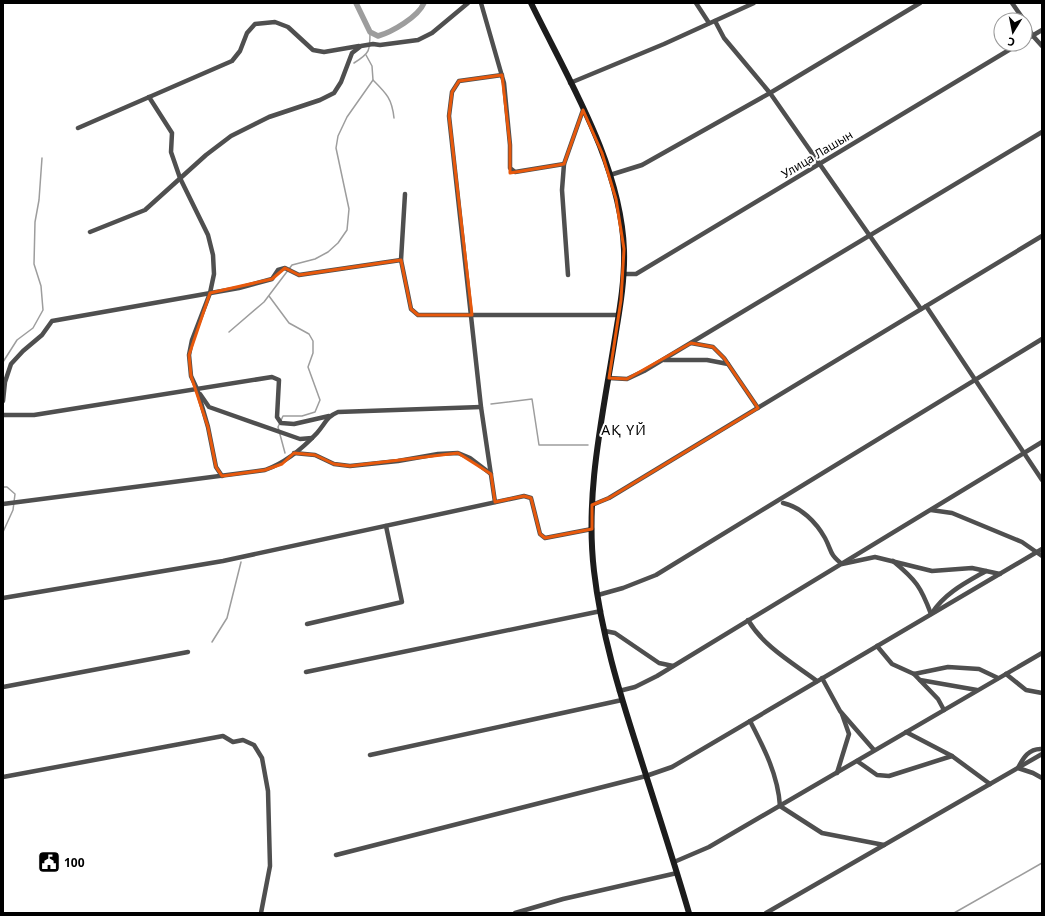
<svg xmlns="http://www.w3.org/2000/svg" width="1045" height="916" font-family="'Noto Sans',sans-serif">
	<rect width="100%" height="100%" fill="#fff"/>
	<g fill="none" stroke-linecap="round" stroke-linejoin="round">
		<g stroke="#9d9d9d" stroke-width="1.5">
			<path d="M354,63C370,53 370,51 370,32"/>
			<path d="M373,80C387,94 392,99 394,118"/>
			<polyline points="269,296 289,323 309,334 313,341 313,353 308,367 320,400 315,412 302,416 283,416 278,427 285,453"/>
			<polyline points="229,332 264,302 292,265 315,259 328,252 338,243 347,230 349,209 336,148 338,136 347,117 373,80 372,66 366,55"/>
			<polyline points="3,362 17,340 33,328 43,310 41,286 34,264 35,222 39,200 42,158"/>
			<polyline points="491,404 532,399 539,445 588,445"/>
			<polyline points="3,487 7,487 15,494 13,510 3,532"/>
			<polyline points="212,642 227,618 241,562"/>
			<polyline points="954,913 1042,863"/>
		</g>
		<path stroke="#9d9d9d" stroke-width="5.5" d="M356,3L370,32L378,36C392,32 418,17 424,3"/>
		<g stroke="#4f4f4f" stroke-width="4.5">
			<polyline points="481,3 504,83 510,145 510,168 515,172 564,164"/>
			<polyline points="696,3 709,23"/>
			<polyline points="1012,3 1024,20"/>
			<polyline points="715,21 724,38 770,93 921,309"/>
			<polyline points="1025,22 1033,36 1042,46"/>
			<polyline points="1025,40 1042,30"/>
			<polyline points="570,83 664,44 754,3"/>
			<polyline points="149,97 172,133 171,152 180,178 208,235 213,255 214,274 210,293 192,340 189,355 191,376 197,389 208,427 216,467 222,476"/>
			<polyline points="78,128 232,61 240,51 247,33 255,24 275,22 288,27 313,50 324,52 359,46"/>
			<polyline points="610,175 642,165 770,93 920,3"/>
			<polyline points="405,194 401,260 411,309 418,315 619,315"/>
			<polyline points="90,232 145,210 206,155 231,136 269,117 320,100 334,93 341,82 352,53 361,46 373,44 380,45 418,40 432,33 468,3"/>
			<polyline points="624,274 636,274 1019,44"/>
			<polyline points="568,275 562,190 564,164 583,110"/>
			<polyline points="926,306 1042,480"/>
			<polyline points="691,343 713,347 724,358 758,408"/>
			<polyline points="664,360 707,360 728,364"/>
			<polyline points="609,378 627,379 644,371 1042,132"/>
			<polyline points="200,394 209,407 300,439 312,438"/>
			<polyline points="3,401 5,382 11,364 23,351 42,335 52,321 239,288 272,279 278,270 285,268 299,275 401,260"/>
			<polyline points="3,415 34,415 272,377 279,380 277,417 281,423 294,424 329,416"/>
			<polyline points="294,453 315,455 334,464 350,466 398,461 438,454 458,453 470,458 491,474"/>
			<polyline points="495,502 481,407 449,116 452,92 459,81 502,75"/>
			<path d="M783,503C801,507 816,522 825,538C832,551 829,554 842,564L875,557L932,571L972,568L1000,574"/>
			<path d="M3,504L265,470C285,463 302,449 317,433C326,423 326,417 338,412L481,407"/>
			<polyline points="592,505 609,498 1042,236"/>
			<polyline points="931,510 952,513 1022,542 1042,556"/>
			<path d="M893,561C916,580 921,587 931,614"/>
			<polyline points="598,595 623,588 656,575 1042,339"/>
			<polyline points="3,598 223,561 524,496 531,498 540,534 545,538 592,529"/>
			<path d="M932,613C945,593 965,583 986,571"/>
			<path d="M748,620C764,647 793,663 817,681"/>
			<polyline points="307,624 402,602 386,526"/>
			<polyline points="605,631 615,633 659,663 673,666"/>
			<polyline points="877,646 892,664 914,674 948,667 979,669 998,678"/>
			<polyline points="306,672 601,611"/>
			<polyline points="914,674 938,699 944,710"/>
			<polyline points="1006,674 1026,690 1042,693"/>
			<polyline points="822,678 840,711 874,750"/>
			<polyline points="920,680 977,690"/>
			<polyline points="3,687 188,652"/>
			<polyline points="619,691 635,687 657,676 1042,442"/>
			<path d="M750,721C764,748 778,775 780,806L822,833L884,845"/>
			<polyline points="906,732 952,756 990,784"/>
			<path d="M1042,749C1029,748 1023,758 1018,768L1033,773L1042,778"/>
			<polyline points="370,755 622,700"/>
			<polyline points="857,761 877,775 889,776 952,756"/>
			<polyline points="837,773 849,734 842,714"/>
			<polyline points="3,777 223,736 233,742 243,740 254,745 262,758 268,791 270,866 261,913"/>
			<polyline points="336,855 646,776 672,767 1042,549"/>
			<polyline points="674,862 709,847 1042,653"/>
			<polyline points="515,913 563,899 677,873"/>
			<polyline points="766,913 1042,754"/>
		</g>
		<path stroke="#1c1c1c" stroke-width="6" d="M531,3C568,79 621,164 624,250C625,282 619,313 614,344C602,419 585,495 594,571C601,632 619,691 638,750C655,804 673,858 689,913"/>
	</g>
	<path fill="none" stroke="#e8590c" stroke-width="3" stroke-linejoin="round" d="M502,75L510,145V173L564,164L583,110L602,153L616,199L624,249L621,300L609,378L627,379L691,343L713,347L724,358L758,408L609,498L592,505V529L545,538L540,534L531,498L524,496L495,502L491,474L458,453L350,466L334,464L315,455L294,453L282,464L265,470L222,476L216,467L208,427L191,376L189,355L210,293L272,279L285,268L299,275L401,260L411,309L418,315H472L449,116L452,92L459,81Z"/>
	<defs>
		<g id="civic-square" transform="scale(1.15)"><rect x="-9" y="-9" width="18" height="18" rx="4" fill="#000" stroke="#fff"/><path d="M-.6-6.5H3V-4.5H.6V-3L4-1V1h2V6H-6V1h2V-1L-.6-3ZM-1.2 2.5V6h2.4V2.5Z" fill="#fff"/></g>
	</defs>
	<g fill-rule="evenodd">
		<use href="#civic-square" x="49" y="862"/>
	</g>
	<g text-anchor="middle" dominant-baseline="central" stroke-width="4" stroke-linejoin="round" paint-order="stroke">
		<g font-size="12" fill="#000" stroke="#fff">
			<text transform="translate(817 154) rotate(-31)">Улица Лашын</text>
		</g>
		<g font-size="12" font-weight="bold" fill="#000" stroke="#fff" text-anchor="start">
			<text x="64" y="862">100</text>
		</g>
		<g font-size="14" letter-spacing="1" fill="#000" stroke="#fff">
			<text x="624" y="429">АҚ ҮЙ</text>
		</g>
	</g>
	<rect width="1045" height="916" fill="none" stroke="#000000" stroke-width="8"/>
	<g transform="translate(1013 32) rotate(190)"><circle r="19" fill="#ffffff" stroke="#999999"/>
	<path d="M0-3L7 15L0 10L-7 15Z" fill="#000000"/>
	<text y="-6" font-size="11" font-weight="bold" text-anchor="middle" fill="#000000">С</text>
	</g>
</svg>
